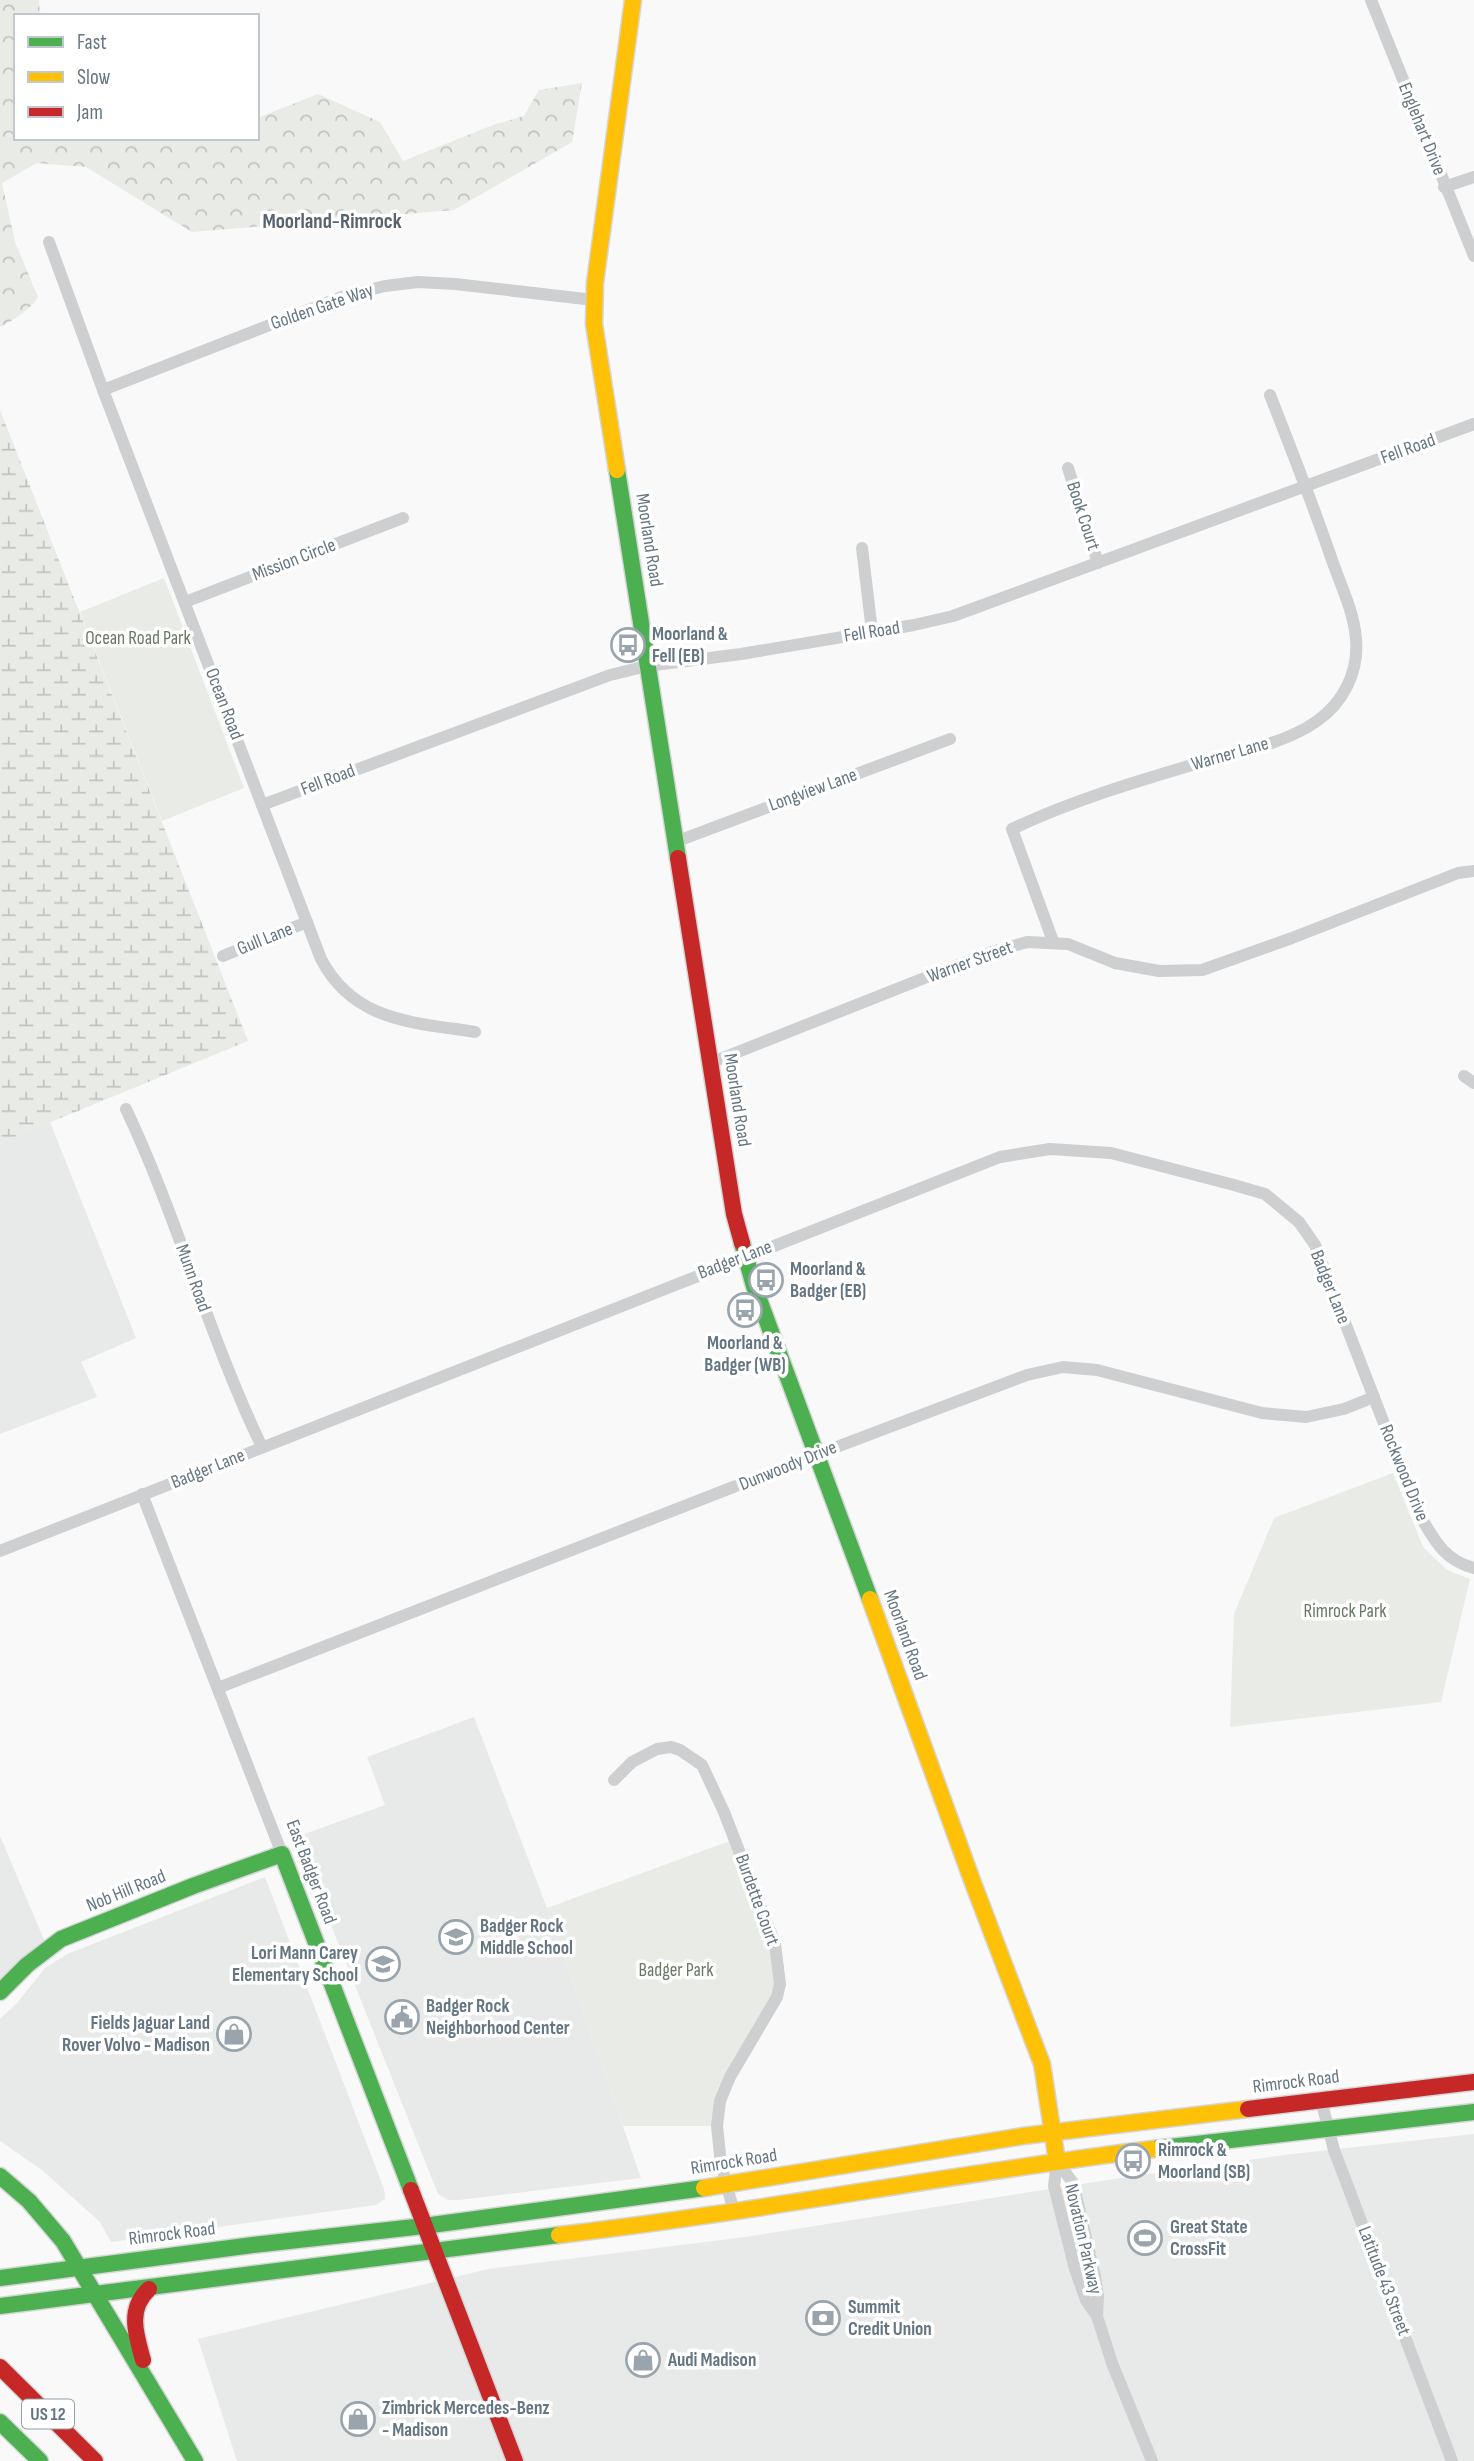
<svg xmlns="http://www.w3.org/2000/svg" width="1474" height="2461" font-family="'Sofia Sans Condensed',sans-serif">
	<defs>
		<pattern id="forest-crowns" width="20" height="18" patternUnits="userSpaceOnUse" patternTransform="scale(1.75)"><rect width="20" height="18" fill="#e8ebe6"/><path d="M2 6a3 3 0 1 1 6 0M12 15a3 3 0 1 1 6 0" fill="none" stroke="#c0c3c0"/></pattern>
		<pattern id="wetland-marsh" width="20" height="14" patternUnits="userSpaceOnUse" patternTransform="scale(1.75)"><rect width="20" height="14" fill="#e8ebe6"/><path d="M1 5h8M5 5V1M11 12h8M15 12V8" fill="none" stroke="#c0c3c0"/></pattern>
	</defs>
	<rect width="100%" height="100%" fill="#f9f9f9"/>
	<g fill="#e8e9e9">
		<polygon points="50,1122 136,1338 81,1362 97,1397 0,1434 0,1143"/>
		<polygon points="474,1717 547,1908 641,2178 459,2200 448,2200 438,2194 296,1837 385,1805 367,1757"/>
		<polygon points="0,1836 48,1949 0,1992"/>
		<polygon points="265,1877 384,2189 385,2199 376,2205 111,2242 100,2222 42,2170 0,2141 0,2019 17,2003 45,1968 67,1954"/>
		<polygon points="1474,2134 1474,2461 237,2461 198,2339 488,2269 745,2237 1107,2180 1292,2154"/>
	</g>
	<path fill="url(#forest-crowns)" d="M0,0H39L40,16H16V138H257V118L318,94L380,122L403,161L493,125L524,116L539,90L582,83L572,142L454,210L192,232L86,167L37,163L2,183L15,242L38,297C30,310 14,320 0,327Z"/>
	<polygon fill="url(#wetland-marsh)" points="0,410 248,1041 0,1143"/>
	<g fill="#e8ebe6">
		<polygon points="164,578 244,788 162,821 80,612"/>
		<polygon points="1393,1473 1423,1547 1447,1570 1470,1579 1441,1702 1230,1727 1234,1614 1274,1518"/>
		<polygon points="735,1839 763,1911 780,1984 730,2077 717,2126 623,2126 547,1908"/>
	</g>
	<g fill="none" stroke-linecap="round" stroke-linejoin="round">
		<g stroke="#d5d6d7" stroke-width="19">
			<g id="fast">
				<polyline points="617,470 678,858"/>
				<polyline points="742,1243 754,1286 870,1599"/>
				<polyline points="0,1992 27,1965 61,1939 193,1886 282,1854 411,2190"/>
				<polyline points="1153,2149 1474,2112"/>
				<polyline points="0,2176 29,2201 63,2241 195,2461"/>
				<polyline points="0,2278 253,2245 424,2226 704,2188"/>
				<polyline points="0,2306 559,2235"/>
				<polyline points="0,2422 40,2461"/>
			</g>
		</g>
		<g stroke="#d5d6d7" stroke-width="19">
			<g id="slow">
				<polyline points="617,470 594,324 595,283 633,0"/>
				<polyline points="870,1599 973,1883 1042,2064 1057,2161"/>
				<polyline points="704,2188 1023,2136 1248,2109"/>
				<path d="M559,2235C758,2212 955,2173 1153,2149"/>
			</g>
		</g>
		<g stroke="#d5d6d7" stroke-width="19">
			<g id="jam">
				<polyline points="678,858 734,1214 742,1243"/>
				<polyline points="1248,2109 1474,2082"/>
				<polyline points="411,2190 515,2461"/>
				<path d="M143,2360C136,2335 127,2309 149,2289"/>
				<polyline points="0,2367 95,2461"/>
			</g>
		</g>
		<g stroke="#cecfd0" stroke-width="12">
			<polyline points="1371,0 1474,256"/>
			<polyline points="1444,187 1474,177"/>
			<path d="M49,242L103,390L321,959C354,1022 413,1022 475,1032"/>
			<polyline points="103,390 344,296 385,286 418,282 455,284 594,300"/>
			<polyline points="1068,468 1098,563"/>
			<polyline points="862,548 872,631"/>
			<polyline points="185,602 403,518"/>
			<polyline points="262,805 610,675 647,666 741,654 914,625 953,616 1474,424"/>
			<polyline points="675,842 950,739"/>
			<path d="M1053,941L1012,829C1073,800 1138,781 1202,762C1240,751 1285,744 1317,721C1343,703 1359,672 1356,639C1354,613 1342,588 1333,563C1314,507 1292,451 1270,395"/>
			<polyline points="223,956 307,922"/>
			<polyline points="710,1063 932,975 992,952 1027,942 1068,944 1115,963 1159,971 1202,970 1292,938 1458,873 1474,871"/>
			<polyline points="1464,1076 1474,1083"/>
			<path d="M126,1109C178,1219 209,1337 262,1447"/>
			<polyline points="142,1494 282,1854"/>
			<path d="M0,1551L1000,1157L1050,1149L1111,1153L1234,1185L1265,1194L1299,1222L1315,1245L1419,1514C1434,1539 1443,1560 1474,1568"/>
			<polyline points="218,1688 818,1454 1027,1375 1063,1367 1097,1370 1262,1413 1306,1417 1344,1409 1374,1397"/>
			<polyline points="614,1780 632,1762 657,1749 671,1747 680,1750 702,1765 724,1812 775,1944 780,1984 777,1997 730,2077 720,2101 717,2126 721,2164 734,2212"/>
			<polyline points="1321,2100 1334,2150 1452,2461"/>
			<polyline points="1057,2161 1054,2186 1075,2269 1086,2300 1097,2316 1112,2363 1152,2461"/>
			<polyline points="1057,2161 1073,2183 1095,2276 1098,2296 1097,2316"/>
		</g>
		<use href="#fast" stroke="#4caf50" stroke-width="16"/>
		<use href="#slow" stroke="#ffc107" stroke-width="16"/>
		<use href="#jam" stroke="#c62828" stroke-width="16"/>
	</g>
	<defs>
		<g id="bus-ring" transform="scale(1.75)"><circle r="9.5" fill="#fff" stroke="#99a4ac" stroke-width="1.5"/><path d="M-5-6H5V4H4V6H2V4H-2V6H-4V4H-5ZM-3.5-4V0h7V-4ZM-3.5 1.2v1.5H-2V1.2ZM2 1.2v1.5H3.5V1.2Z" fill="#99a4ac"/></g>
		<g id="school-ring" transform="scale(1.75)"><circle r="9.5" fill="#fff" stroke="#99a4ac" stroke-width="1.5"/><path d="M0-5L7-2L0 1L-7-2ZM-4 1L0 2.5L4 1V4Q0 6-4 4Z" fill="#99a4ac"/></g>
		<g id="civic-ring" transform="scale(1.75)"><circle r="9.5" fill="#fff" stroke="#99a4ac" stroke-width="1.5"/><path d="M-.6-6.5H3V-4.5H.6V-3L4-1V1h2V6H-6V1h2V-1L-.6-3ZM-1.2 2.5V6h2.4V2.5Z" fill="#99a4ac"/></g>
		<g id="shop-ring" transform="scale(1.75)"><circle r="9.5" fill="#fff" stroke="#99a4ac" stroke-width="1.5"/><path d="M-5-2.5h2.3a2.7 3.5 0 0 1 5.4 0H5L5.5 6h-11ZM-1.5-2.5h3a1.5 2.3 0 0 0-3 0Z" fill="#99a4ac"/></g>
		<g id="stadium-ring" transform="scale(1.75)"><circle r="9.5" fill="#fff" stroke="#99a4ac" stroke-width="1.5"/><path d="M0-5a6.5 5 0 1 0 0 10a6.5 5 0 1 0 0-10ZM-3.5-1.8h7v3.6h-7Z" fill="#99a4ac"/></g>
		<g id="bank-ring" transform="scale(1.75)"><circle r="9.5" fill="#fff" stroke="#99a4ac" stroke-width="1.5"/><path d="M-6-4H6V4H-6ZM0-2.3a2.3 2.3 0 1 0 0 4.6a2.3 2.3 0 1 0 0-4.6Z" fill="#99a4ac"/></g>
	</defs>
	<g fill-rule="evenodd">
		<use href="#bus-ring" x="628" y="645"/>
		<use href="#bus-ring" x="766" y="1280"/>
		<use href="#bus-ring" x="745" y="1310"/>
		<use href="#school-ring" x="456" y="1937"/>
		<use href="#school-ring" x="383" y="1964"/>
		<use href="#civic-ring" x="402" y="2017"/>
		<use href="#shop-ring" x="234" y="2034"/>
		<use href="#bus-ring" x="1133" y="2161"/>
		<use href="#stadium-ring" x="1145" y="2238"/>
		<use href="#bank-ring" x="823" y="2318"/>
		<use href="#shop-ring" x="643" y="2360"/>
		<use href="#shop-ring" x="358" y="2419"/>
	</g>
	<g text-anchor="middle" dominant-baseline="central" stroke-width="7" stroke-linejoin="round" paint-order="stroke">
		<rect fill="#fff" stroke="#939fa8" stroke-width="2" x="22" y="2399.5" width="52" height="29" rx="5"/>
		<g font-size="18" font-weight="bold" fill="#657683">
			<text x="48" y="2414">US 12</text>
		</g>
		<g font-size="19" fill="#657683" stroke="#fff">
			<text transform="translate(1422 129) rotate(68)">Englehart Drive</text>
			<text transform="translate(322 307) rotate(-19)">Golden Gate Way</text>
			<text transform="translate(1408 449) rotate(-20)">Fell Road</text>
			<text transform="translate(1083 516) rotate(72)">Book Court</text>
			<text transform="translate(649 540) rotate(81)">Moorland Road</text>
			<text transform="translate(294 560) rotate(-21)">Mission Circle</text>
			<text transform="translate(872 632) rotate(-9)">Fell Road</text>
			<text transform="translate(224 704) rotate(69)">Ocean Road</text>
			<text transform="translate(1230 754) rotate(-16)">Warner Lane</text>
			<text transform="translate(328 780) rotate(-21)">Fell Road</text>
			<text transform="translate(813 790) rotate(-20)">Longview Lane</text>
			<text transform="translate(265 939) rotate(-22)">Gull Lane</text>
			<text transform="translate(970 962) rotate(-20)">Warner Street</text>
			<text transform="translate(737 1100) rotate(81)">Moorland Road</text>
			<text transform="translate(735 1260) rotate(-21)">Badger Lane</text>
			<text transform="translate(193 1278) rotate(70)">Munn Road</text>
			<text transform="translate(1330 1287) rotate(68)">Badger Lane</text>
			<text transform="translate(788 1466) rotate(-22)">Dunwoody Drive</text>
			<text transform="translate(208 1469) rotate(-22)">Badger Lane</text>
			<text transform="translate(1404 1473) rotate(68)">Rockwood Drive</text>
			<text transform="translate(905 1635) rotate(70)">Moorland Road</text>
			<text transform="translate(311 1872) rotate(69)">East Badger Road</text>
			<text transform="translate(126 1891) rotate(-22)">Nob Hill Road</text>
			<text transform="translate(757 1900) rotate(70)">Burdette Court</text>
			<text transform="translate(1296 2082) rotate(-7)">Rimrock Road</text>
			<text transform="translate(734 2162) rotate(-9)">Rimrock Road</text>
			<text transform="translate(172 2234) rotate(-7)">Rimrock Road</text>
			<text transform="translate(1083 2239) rotate(77)">Novation Parkway</text>
			<text transform="translate(1384 2281) rotate(69)">Latitude 43 Street</text>
		</g>
		<g font-size="19" font-weight="bold" fill="#657683" stroke="#fff" text-anchor="start">
			<text x="652" y="634">Moorland &amp;<tspan x="652" dy="22">Fell (EB)</tspan></text>
			<text x="790" y="1269">Moorland &amp;<tspan x="790" dy="22">Badger (EB)</tspan></text>
			<text x="745" y="1343" text-anchor="middle">Moorland &amp;<tspan x="745" dy="22">Badger (WB)</tspan></text>
			<text x="480" y="1926">Badger Rock<tspan x="480" dy="22">Middle School</tspan></text>
			<text x="358" y="1953" text-anchor="end">Lori Mann Carey<tspan x="358" dy="22">Elementary School</tspan></text>
			<text x="426" y="2006">Badger Rock<tspan x="426" dy="22">Neighborhood Center</tspan></text>
			<text x="210" y="2023" text-anchor="end">Fields Jaguar Land<tspan x="210" dy="22">Rover Volvo - Madison</tspan></text>
			<text x="1158" y="2150">Rimrock &amp;<tspan x="1158" dy="22">Moorland (SB)</tspan></text>
			<text x="1170" y="2227">Great State<tspan x="1170" dy="22">CrossFit</tspan></text>
			<text x="848" y="2307">Summit<tspan x="848" dy="22">Credit Union</tspan></text>
			<text x="668" y="2360">Audi Madison</text>
			<text x="382" y="2408">Zimbrick Mercedes-Benz<tspan x="382" dy="22">- Madison</tspan></text>
		</g>
		<g font-size="19" fill="#687a64" stroke="#fff">
			<text x="138" y="638">Ocean Road Park</text>
			<text x="1345" y="1611">Rimrock Park</text>
			<text x="676" y="1970">Badger Park</text>
		</g>
		<g font-size="21" font-weight="bold" fill="#57646e" stroke="#fff">
			<text x="332" y="221">Moorland-Rimrock</text>
		</g>
	</g>
	<rect x="14" y="14" width="245" height="126" fill="#ffffff" stroke="#c1c8cd" stroke-width="2"/>
	<rect x="28" y="37" width="35" height="10" fill="#4caf50" stroke="#c1c8cd" stroke-width="2"/>
	<text x="77" y="49" font-size="21" fill="#657683">Fast</text>
	<rect x="28" y="72" width="35" height="10" fill="#ffc107" stroke="#c1c8cd" stroke-width="2"/>
	<text x="77" y="84" font-size="21" fill="#657683">Slow</text>
	<rect x="28" y="107" width="35" height="10" fill="#c62828" stroke="#c1c8cd" stroke-width="2"/>
	<text x="77" y="119" font-size="21" fill="#657683">Jam</text>
</svg>
